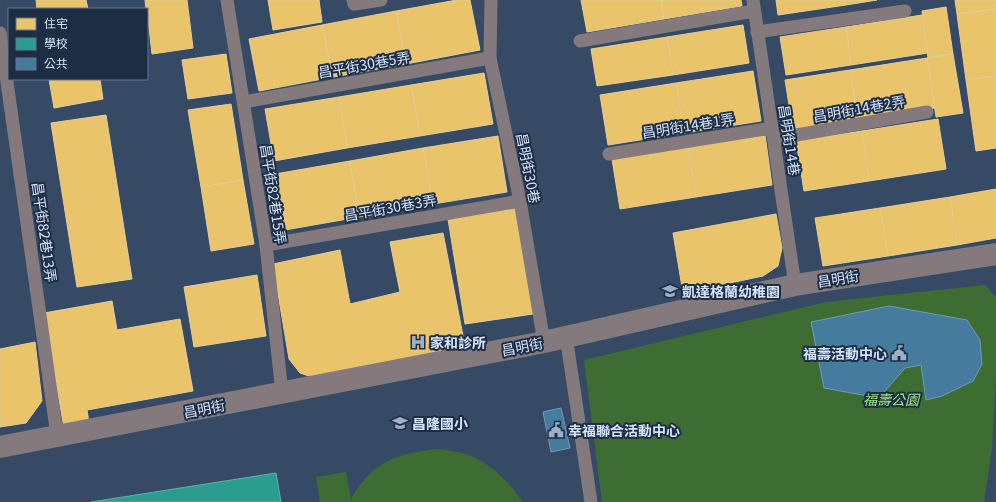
<svg xmlns="http://www.w3.org/2000/svg" width="996" height="502" font-family="Georgia,'Noto Sans TC',serif">
	<rect width="100%" height="100%" fill="#374a65"/>
	<g fill="#3d6d33">
		<polygon points="985,285 996,297 996,378 992,448 984,502 602,502 584,360 826,302"/>
		<path d="M439,449C453,451 468,453 481,461C498,471 512,486 523,502H320L316,477L346,472L351,499C373,461 397,453 439,449Z"/>
	</g>
	<g fill="#e9c46a" stroke="#e3ce96">
		<polygon points="36,0 86,0 88,9 37,9"/>
		<polygon points="145,0 187,0 193,48 152,54 147,9 146,9"/>
		<polygon points="268,0 319,0 322,22 273,30"/>
		<polygon points="457,0 470,0 480,50 406,64 396,11"/>
		<polygon points="581,0 661,0 664,19 587,32"/>
		<polygon points="661,0 741,0 742,6 664,19"/>
		<polygon points="776,0 845,0 846,5 778,15"/>
		<polygon points="845,0 877,0 846,5"/>
		<polygon points="955,0 996,0 996,9 957,14"/>
		<polygon points="946,7 953,54 928,58 922,11"/>
		<polygon points="996,9 996,76 966,80 957,14"/>
		<polygon points="396,11 406,64 333,77 322,25"/>
		<polygon points="922,15 928,53 851,65 846,27"/>
		<polygon points="322,25 333,77 259,91 249,39"/>
		<polygon points="743,25 749,63 673,75 667,37"/>
		<polygon points="846,27 851,65 786,75 780,37"/>
		<polygon points="667,37 673,75 597,86 591,49"/>
		<polygon points="226,54 232,93 188,99 182,60"/>
		<polygon points="953,54 963,113 936,117 927,58"/>
		<polygon points="927,58 935,108 858,120 850,70"/>
		<polygon points="850,70 858,120 793,130 785,80"/>
		<polygon points="753,71 761,121 684,133 676,83"/>
		<polygon points="484,73 493,124 420,136 411,85"/>
		<polygon points="996,76 996,148 976,151 966,80"/>
		<polygon points="49,79 100,79 103,99 54,108"/>
		<polygon points="676,83 684,133 608,145 600,95"/>
		<polygon points="411,85 420,136 347,148 339,97"/>
		<polygon points="339,97 347,148 274,161 265,109"/>
		<polygon points="231,104 243,180 201,187 188,110"/>
		<polygon points="106,115 132,279 77,287 51,123"/>
		<polygon points="938,119 946,169 869,181 862,131"/>
		<polygon points="862,131 869,181 804,191 796,141"/>
		<polygon points="765,135 772,185 696,197 688,147"/>
		<polygon points="498,136 507,192 433,204 423,148"/>
		<polygon points="688,147 696,197 620,209 612,159"/>
		<polygon points="423,148 433,204 359,217 350,161"/>
		<polygon points="350,161 359,217 285,230 275,174"/>
		<polygon points="243,180 254,244 211,251 201,187"/>
		<polygon points="996,189 996,238 957,245 950,197"/>
		<polygon points="950,197 957,245 888,256 880,208"/>
		<polygon points="515,208 533,314 465,324 448,219"/>
		<polygon points="880,208 888,256 823,266 815,218"/>
		<polygon points="776,214 782,248 778,266 763,276 683,293 673,233"/>
		<polygon points="443,233 465,346 315,378 300,373 289,359 273,264 340,250 350,304 400,292 390,242"/>
		<polygon points="257,275 266,336 194,347 184,287"/>
		<polygon points="112,301 117,330 180,319 193,391 87,410 89,423 64,428 44,313"/>
		<polygon points="35,342 42,401 26,423 0,427 0,349"/>
	</g>
	<polygon fill="#2a9d8f" stroke="#5db3b0" points="276,473 281,502 91,502"/>
	<g fill="#457b9d" stroke="#709bba">
		<polygon points="889,306 967,320 980,340 982,364 973,381 942,396 926,400 921,365 905,368 879,398 824,388 811,322"/>
		<polygon points="561,408 570,448 551,452 543,412"/>
	</g>
	<g fill="none" stroke-linecap="round" stroke-linejoin="round">
		<g stroke="#847a7e" stroke-width="13">
			<polyline points="227,0 266,245 282,393"/>
			<polyline points="353,0 354,4 381,0"/>
			<polyline points="491,0 490,58 520,201 544,342"/>
			<polyline points="753,0 795,285"/>
			<polyline points="757,32 905,11"/>
			<polyline points="0,33 57,435"/>
			<polyline points="580,41 754,11"/>
			<polyline points="244,102 490,58"/>
			<polyline points="774,139 927,112"/>
			<polyline points="609,154 772,128"/>
			<polyline points="266,245 520,201"/>
			<polyline points="566,336 591,502"/>
		</g>
		<polyline stroke="#847a7e" stroke-width="22" points="0,447 544,342 795,285 996,254"/>
	</g>
	<defs>
		<g id="school-bare" transform="scale(1.2)"><path d="M0-5L7-2L0 1L-7-2ZM-4 1L0 2.5L4 1V4Q0 6-4 4Z" fill="#9eafc8" stroke="#1d2d44" stroke-width="2.5" paint-order="stroke"/></g>
		<g id="hospital-bare" transform="scale(1.2)"><path d="M-5-5h3v3.5h4V-5h3V5h-3V1.5h-4V5h-3Z" fill="#9eafc8" stroke="#1d2d44" stroke-width="2.5" paint-order="stroke"/></g>
		<g id="civic-bare" transform="scale(1.2)"><path d="M-.6-6.5H3V-4.5H.6V-3L4-1V1h2V6H-6V1h2V-1L-.6-3ZM-1.2 2.5V6h2.4V2.5Z" fill="#9eafc8" stroke="#1d2d44" stroke-width="2.5" paint-order="stroke"/></g>
	</defs>
	<g fill-rule="evenodd">
		<use href="#school-bare" x="670" y="291"/>
		<use href="#hospital-bare" x="418" y="342"/>
		<use href="#civic-bare" x="899" y="353"/>
		<use href="#school-bare" x="400" y="423"/>
		<use href="#civic-bare" x="556" y="430"/>
	</g>
	<g text-anchor="middle" dominant-baseline="central" stroke-width="4" stroke-linejoin="round" paint-order="stroke">
		<g font-size="14" fill="#d5e5fe" stroke="#1d2d44">
			<text transform="translate(364 64) rotate(-10)">昌平街30巷5弄</text>
			<text transform="translate(859 108) rotate(-10)">昌明街14巷2弄</text>
			<text transform="translate(688 125) rotate(-9)">昌明街14巷1弄</text>
			<text transform="translate(790 140) rotate(81)">昌明街14巷</text>
			<text transform="translate(529 168) rotate(79)">昌明街30巷</text>
			<text transform="translate(274 194) rotate(81)">昌平街82巷15弄</text>
			<text transform="translate(390 207) rotate(-10)">昌平街30巷3弄</text>
			<text transform="translate(45 232) rotate(82)">昌平街82巷13弄</text>
			<text transform="translate(838 278) rotate(-9)">昌明街</text>
			<text transform="translate(522 346) rotate(-11)">昌明街</text>
			<text transform="translate(204 408) rotate(-11)">昌明街</text>
		</g>
		<g font-size="14" font-weight="bold" fill="#d5e5fe" stroke="#1d2d44" text-anchor="start">
			<text x="682" y="291">凱達格蘭幼稚園</text>
			<text x="430" y="342">家和診所</text>
			<text x="887" y="353" text-anchor="end">福壽活動中心</text>
			<text x="412" y="423">昌隆國小</text>
			<text x="568" y="430">幸福聯合活動中心</text>
		</g>
		<g font-size="14" font-style="italic" fill="#9cea82" stroke="#1d2d44">
			<text x="891" y="399">福壽公園</text>
		</g>
	</g>
	<rect x="8" y="8" width="140" height="72" fill="#1d2d44" stroke="#67778e"/>
	<rect x="16" y="18" width="20" height="12" fill="#e9c46a" stroke="#67778e"/>
	<text x="44" y="28" font-size="12" fill="#d5e5fe">住宅</text>
	<rect x="16" y="38" width="20" height="12" fill="#2a9d8f" stroke="#67778e"/>
	<text x="44" y="48" font-size="12" fill="#d5e5fe">學校</text>
	<rect x="16" y="58" width="20" height="12" fill="#457b9d" stroke="#67778e"/>
	<text x="44" y="68" font-size="12" fill="#d5e5fe">公共</text>
</svg>
